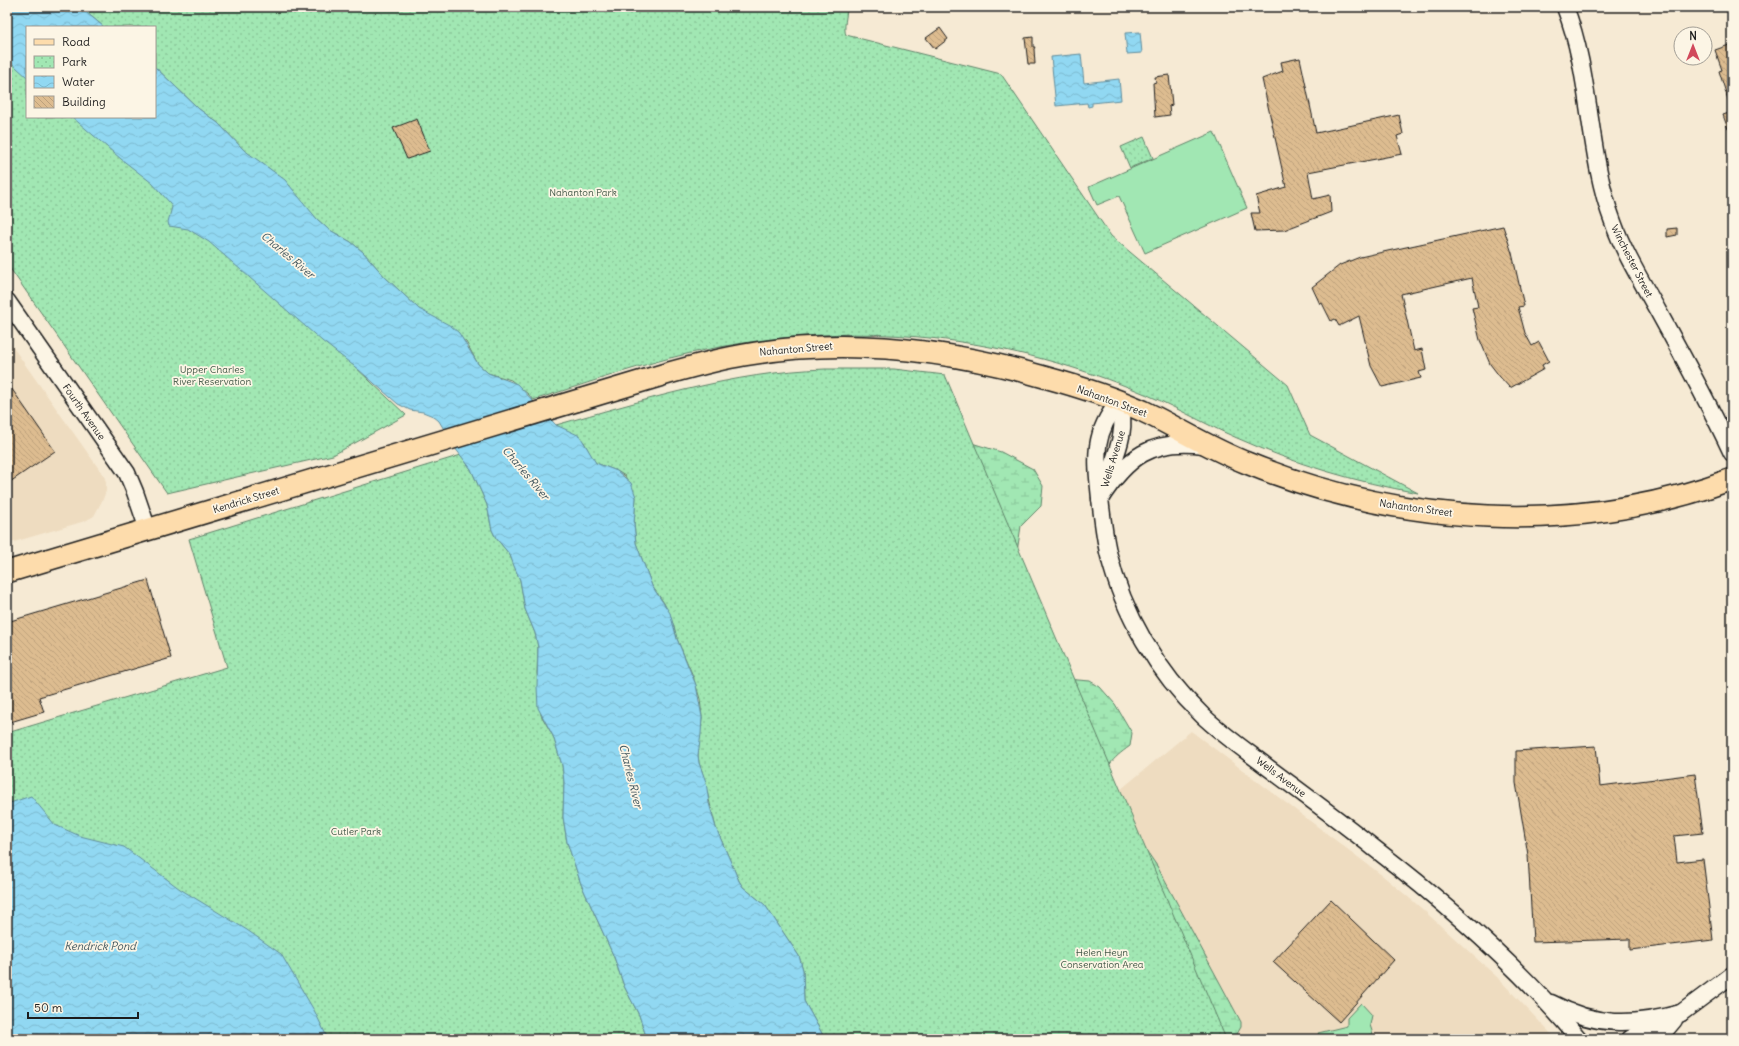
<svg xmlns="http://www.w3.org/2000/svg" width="1739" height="1046" font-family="Delius,sans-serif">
	<defs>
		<pattern id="wetland-marsh" width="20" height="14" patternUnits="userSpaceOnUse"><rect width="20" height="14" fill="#a1e7b3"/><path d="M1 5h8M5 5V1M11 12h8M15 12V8" fill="none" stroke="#8ac699"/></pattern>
		<pattern id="park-dots" width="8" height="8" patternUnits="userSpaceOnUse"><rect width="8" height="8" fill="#a1e7b3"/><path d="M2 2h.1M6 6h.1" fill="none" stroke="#8ac699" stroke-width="1.8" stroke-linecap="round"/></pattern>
		<pattern id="water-waves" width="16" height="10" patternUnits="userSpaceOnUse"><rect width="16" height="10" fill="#91d8f2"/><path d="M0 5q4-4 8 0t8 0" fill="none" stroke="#7cb9cf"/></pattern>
		<pattern id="building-back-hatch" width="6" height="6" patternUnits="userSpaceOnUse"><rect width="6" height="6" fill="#ddbc90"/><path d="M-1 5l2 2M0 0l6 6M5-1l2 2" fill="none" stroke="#bda17c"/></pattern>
	</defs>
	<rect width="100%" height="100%" fill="#f6ead4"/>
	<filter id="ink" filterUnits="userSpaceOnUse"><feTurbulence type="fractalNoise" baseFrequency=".025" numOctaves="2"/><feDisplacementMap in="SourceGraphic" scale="8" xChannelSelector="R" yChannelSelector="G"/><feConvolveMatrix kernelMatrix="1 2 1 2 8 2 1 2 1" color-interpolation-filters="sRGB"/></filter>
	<g filter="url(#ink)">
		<g fill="#eedcc0">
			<polygon points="7,339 104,476 106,482 106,491 103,499 94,516 85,521 7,544"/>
			<polygon points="1191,731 1383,876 1420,907 1497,977 1556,1039 1226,1039 1120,790"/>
		</g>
		<g fill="#a1e7b3" stroke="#5e8268">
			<polygon points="1214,132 1247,208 1145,253 1119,196 1097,205 1089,187"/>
			<polygon points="1361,1003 1372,1015 1370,1025 1373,1034 1355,1039 1321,1039 1318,1033 1347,1026 1347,1018"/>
		</g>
		<g fill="url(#wetland-marsh)" stroke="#5e8268">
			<polygon points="939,433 1001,452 1033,469 1043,486 1041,506 1021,526 1017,552"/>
			<path d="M1054,678L1090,681L1100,687L1115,704L1132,733L1130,746C1112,759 1103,767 1105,790L1157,866L1241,1022V1027L1237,1034L1234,1037H1226L1212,1030Z"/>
		</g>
		<g fill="url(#park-dots)" stroke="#5e8268">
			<path d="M80,7H847C847,16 843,28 846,35L1001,74L1111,236L1288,385L1310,435L1418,493C1356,482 1295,464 1237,438C1202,423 1169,403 1133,389C997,335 859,320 715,348C654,359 593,382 533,400L528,394L511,380L488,373L478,364L466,342L419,309L385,277L363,252L351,242L328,229L317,219L270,169L257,161L244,150L218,123L199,109L155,67V27H104Z"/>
			<polygon points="7,39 27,57 27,117 91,117 406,415 333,455 167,493 7,264"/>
			<polygon points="1144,137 1153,158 1130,168 1121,147"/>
			<path d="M825,369H894L945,375L1226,1039H825L804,1001L803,970L799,956L765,905L743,887L739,881L716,828L702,771L699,763L698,755L702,717L700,699L693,676L677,639L674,626L664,603L652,586L636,543L634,524L636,497L625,476L617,471L596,463L592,458L584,442L556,425C645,400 733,372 825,369Z"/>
			<polygon points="461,455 471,469 487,505 492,530 496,538 510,555 520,580 525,609 535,633 538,647 537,673 541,715 553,736 562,765 564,782 563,817 567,842 581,884 614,957 624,986 639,1015 647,1039 7,1039 7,733 227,667 189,539"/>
		</g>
		<g fill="url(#water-waves)" stroke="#628d9c">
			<polygon points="7,7 80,7 104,27 27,27 27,77 7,59"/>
			<polygon points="1140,32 1142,53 1127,54 1125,33"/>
			<polygon points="1081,54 1084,83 1119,79 1121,100 1092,103 1092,106 1088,107 1087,103 1056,106 1051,57"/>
			<polygon points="155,67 199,109 218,123 244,150 285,180 317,219 328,229 351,242 363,252 385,277 419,309 451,326 459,333 478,364 488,373 517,384 556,425 580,436 596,463 617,471 631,483 636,497 634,524 636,543 652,586 670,613 677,639 696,685 702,717 701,734 698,755 699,763 706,782 709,803 716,828 739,881 743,887 765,905 799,956 803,970 804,1001 825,1039 647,1039 639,1015 624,986 614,957 581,884 567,842 563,817 564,782 562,765 553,736 538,708 537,687 538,647 535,633 525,609 520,580 514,566 510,555 496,538 492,530 487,505 471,469 455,448 439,421 433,416 423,412 410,410 398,404 359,370 322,341 209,242 188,229 169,226 168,222 172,207 170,203 152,183 121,159 72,117 155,117"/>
			<polygon points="31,796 55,825 80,836 124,847 180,889 247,930 281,954 315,1012 328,1039 7,1039 7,804"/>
		</g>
		<g fill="url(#building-back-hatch)" stroke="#1c1c1c">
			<polygon points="940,28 948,39 935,49 926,38"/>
			<polygon points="1033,37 1033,47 1035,47 1034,49 1035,64 1028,64 1025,38"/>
			<polygon points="1732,44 1732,128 1728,129 1723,115 1732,112 1719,71 1722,70 1715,50"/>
			<polygon points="1300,58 1316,133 1399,115 1403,134 1397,136 1402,154 1308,172 1313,199 1330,195 1331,212 1284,230 1255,231 1251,213 1260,213 1256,196 1286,187 1262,79 1283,71 1281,62"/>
			<polygon points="1169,75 1172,105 1169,106 1170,115 1155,117 1153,83 1156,82 1155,77"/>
			<polygon points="417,119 430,151 407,159 393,128"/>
			<polygon points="1503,226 1512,253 1524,306 1518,307 1525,333 1532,346 1539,342 1549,361 1542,365 1544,369 1510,388 1500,377 1490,364 1480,340 1472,308 1478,307 1472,278 1401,294 1414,351 1422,349 1426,370 1419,372 1421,378 1382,387 1371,366 1359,316 1339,326 1335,319 1331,321 1322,303 1320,304 1312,287 1340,265 1360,257"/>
			<polygon points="1677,228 1677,235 1667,237 1667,229"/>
			<polygon points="7,382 55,451 7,484"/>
			<polygon points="148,580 171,658 39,697 44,712 7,723 7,622"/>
			<polygon points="1596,746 1600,786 1695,774 1703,833 1674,836 1677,862 1703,859 1713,940 1630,950 1630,939 1533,942 1528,855 1516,783 1516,751"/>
			<polygon points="1331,900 1394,960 1339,1022 1273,962"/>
		</g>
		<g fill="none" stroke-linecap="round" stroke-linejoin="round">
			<g stroke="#1c1c1c" stroke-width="19">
				<g id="minor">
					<path d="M1565,7C1592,76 1587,153 1613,222C1624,253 1642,282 1658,311C1684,358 1709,404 1732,453"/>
					<polyline points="7,301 127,473 135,492 148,530"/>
					<path d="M1119,402C1092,433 1096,460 1100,498C1102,516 1104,534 1108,552C1123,614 1157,672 1203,716C1222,734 1245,750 1266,766C1302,793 1339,820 1374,848C1447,904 1520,968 1579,1039"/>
					<path d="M1106,483C1115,456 1129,430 1119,402"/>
					<path d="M1100,499C1127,457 1152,438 1204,445"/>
					<path d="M1551,1003C1596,1027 1633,1026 1681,1013"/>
					<polyline points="1630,1039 1681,1013 1732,975"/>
					<polyline points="1658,1039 1674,1020"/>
				</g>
			</g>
			<g stroke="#1c1c1c" stroke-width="24">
				<path id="major" d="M7,572L669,373C694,366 719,359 744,355C844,337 946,349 1044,377C1077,386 1112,397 1143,411C1178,428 1211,449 1247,463C1399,525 1576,537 1732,479"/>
			</g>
			<use href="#minor" stroke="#fcf5e5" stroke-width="16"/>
			<use href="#major" stroke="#fddcac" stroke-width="21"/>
		</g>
	</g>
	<g text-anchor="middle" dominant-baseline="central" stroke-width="3.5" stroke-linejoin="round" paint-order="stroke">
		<g font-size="10" fill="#445949" stroke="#fcf5e5">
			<text x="583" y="192">Nahanton Park</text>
			<text x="212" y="369">Upper Charles<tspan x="212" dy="12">River Reservation</tspan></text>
			<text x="356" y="831">Cutler Park</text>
			<text x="1102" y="952">Helen Heyn<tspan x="1102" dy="12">Conservation Area</tspan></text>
		</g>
		<g font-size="10" fill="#1c1c1c" stroke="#fcf5e5">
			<text transform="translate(1632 261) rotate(63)">Winchester Street</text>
			<text transform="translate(796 349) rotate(-5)">Nahanton Street</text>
			<text transform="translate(1112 401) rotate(20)">Nahanton Street</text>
			<text transform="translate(84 412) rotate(55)">Fourth Avenue</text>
			<text transform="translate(1113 459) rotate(-73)">Wells Avenue</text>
			<text transform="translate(246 500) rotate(-17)">Kendrick Street</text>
			<text transform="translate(1416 508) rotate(8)">Nahanton Street</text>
			<text transform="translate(1281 777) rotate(37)">Wells Avenue</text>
		</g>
		<g font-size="11" font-style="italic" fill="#3f545c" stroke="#fcf5e5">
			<text transform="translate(288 255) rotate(40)">Charles River</text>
			<text transform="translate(526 473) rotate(50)">Charles River</text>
			<text transform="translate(631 776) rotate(76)">Charles River</text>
			<text x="100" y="946">Kendrick Pond</text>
		</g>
	</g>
	<rect width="1739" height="1046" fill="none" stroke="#fcf5e5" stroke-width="24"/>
	<rect x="12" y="12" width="1715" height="1022" fill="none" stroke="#1c1c1c" stroke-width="1.5" filter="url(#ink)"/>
	<rect x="26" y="26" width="130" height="92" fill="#fcf5e5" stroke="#a29e95"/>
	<rect x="34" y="39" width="20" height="6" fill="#fddcac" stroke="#a29e95"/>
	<text x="62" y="46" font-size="12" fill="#1c1c1c">Road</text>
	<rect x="34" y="56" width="20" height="12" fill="url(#park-dots)" stroke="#a29e95"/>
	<text x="62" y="66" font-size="12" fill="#1c1c1c">Park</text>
	<rect x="34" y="76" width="20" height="12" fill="url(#water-waves)" stroke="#a29e95"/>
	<text x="62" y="86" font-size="12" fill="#1c1c1c">Water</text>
	<rect x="34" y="96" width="20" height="12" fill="url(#building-back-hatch)" stroke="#a29e95"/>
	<text x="62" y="106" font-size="12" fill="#1c1c1c">Building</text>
	<g transform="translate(1693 46)"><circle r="19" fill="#fcf5e5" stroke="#a29e95"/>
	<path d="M0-3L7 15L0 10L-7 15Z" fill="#d1495b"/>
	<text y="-6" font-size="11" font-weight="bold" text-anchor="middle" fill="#1c1c1c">N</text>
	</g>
	<path d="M28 1012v6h110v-6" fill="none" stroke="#1c1c1c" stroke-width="2"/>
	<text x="34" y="1012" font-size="12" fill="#1c1c1c" stroke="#fcf5e5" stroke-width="3" paint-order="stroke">50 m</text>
</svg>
